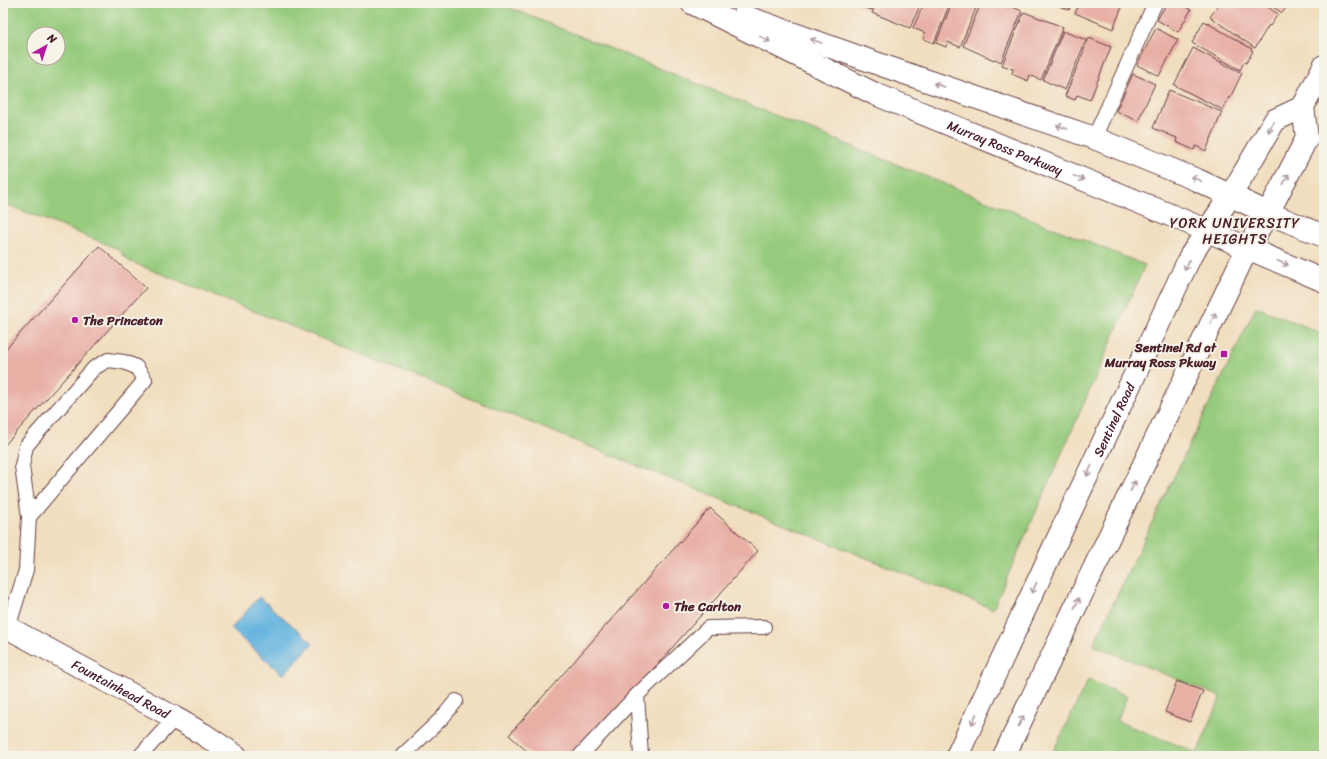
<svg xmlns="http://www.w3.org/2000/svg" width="1327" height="759" font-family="Sriracha,sans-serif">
	<rect width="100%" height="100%" fill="#f7f3e8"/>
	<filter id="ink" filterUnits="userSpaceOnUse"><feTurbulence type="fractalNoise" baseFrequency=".025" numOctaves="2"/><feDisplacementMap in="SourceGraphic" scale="8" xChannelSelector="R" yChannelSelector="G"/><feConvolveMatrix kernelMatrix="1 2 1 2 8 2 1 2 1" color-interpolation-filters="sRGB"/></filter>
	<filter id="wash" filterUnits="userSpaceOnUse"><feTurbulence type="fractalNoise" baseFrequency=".012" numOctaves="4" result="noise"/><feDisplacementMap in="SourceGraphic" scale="16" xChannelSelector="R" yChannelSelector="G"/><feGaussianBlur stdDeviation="0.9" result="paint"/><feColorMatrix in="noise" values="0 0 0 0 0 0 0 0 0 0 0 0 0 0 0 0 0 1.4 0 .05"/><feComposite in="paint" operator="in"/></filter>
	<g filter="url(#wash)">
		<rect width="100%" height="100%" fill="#f1debf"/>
		<g fill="#95cb7c" stroke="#707554" fill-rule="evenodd">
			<path d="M3,3H498L1145,265L993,609L129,261L116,248L3,203ZM34,34H58V58H34Z"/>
			<polygon points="1256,307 1324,334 1324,756 1051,756 1088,680 1127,696 1117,721 1197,753 1221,697 1093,645"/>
		</g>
		<polygon fill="#65b4df" stroke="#586a85" points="259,597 313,643 283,675 231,629"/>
		<g id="blocks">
			<g fill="#e8afa5">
				<polygon points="853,3 874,3 871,10"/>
				<polygon points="876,3 921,3 910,28 872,13"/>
				<polygon points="924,3 950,3 934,43 923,39 925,33 913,28"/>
				<polygon points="952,3 978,3 960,47 948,42 946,47 936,43"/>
				<polygon points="981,3 1003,3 1022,11 1001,62 995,59 994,60 963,46"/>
				<polygon points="1052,3 1072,3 1069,10"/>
				<polygon points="1080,3 1114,3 1122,7 1113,29 1075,13"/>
				<polygon points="1167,3 1179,3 1191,10 1178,32 1157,20"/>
				<polygon points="1220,3 1262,3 1278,14 1270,26 1269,25 1255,48 1210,17"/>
				<polygon points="1267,3 1290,3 1282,13"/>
				<polygon points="1024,12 1063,27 1041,80 1030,75 1028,81 1012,74 1013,69 1002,65"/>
				<polygon points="1204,21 1252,49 1251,50 1253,51 1246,63 1244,62 1240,70 1192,43"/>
				<polygon points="1156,28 1178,40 1159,76 1137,65"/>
				<polygon points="1063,31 1086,40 1065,90 1043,80"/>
				<polygon points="1089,38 1111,47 1090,100 1077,95 1075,100 1065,96"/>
				<polygon points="1193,48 1242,73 1230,98 1229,97 1223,110 1174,85"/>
				<polygon points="1133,74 1155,84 1138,121 1116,111"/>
				<polygon points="1169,90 1222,112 1206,151 1196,146 1194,150 1176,142 1177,138 1153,128"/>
				<polygon points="99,246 146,288 3,447 3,352"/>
				<polygon points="710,508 758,551 576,756 532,756 509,735"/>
				<polygon points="1177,681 1203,691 1190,722 1165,712"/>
			</g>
		</g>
	</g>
	<g filter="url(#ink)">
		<use href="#blocks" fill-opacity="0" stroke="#633c41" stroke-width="1"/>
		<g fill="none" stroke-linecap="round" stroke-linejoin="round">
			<g stroke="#633c41" stroke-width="16">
				<g id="service">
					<polyline points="1094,138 1155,3"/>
					<polyline points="8,628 26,570 29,517 145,380 136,367 124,362 108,360 94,368 26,446 22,466 29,517"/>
					<polyline points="140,756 175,718"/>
					<polyline points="402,756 442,718 456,701"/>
					<polyline points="580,756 637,695"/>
					<polyline points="641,756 637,695 708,628 764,627"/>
				</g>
			</g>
			<g stroke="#633c41" stroke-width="24">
				<g id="minor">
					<path id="s1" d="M3,625L175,718L203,734L236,756"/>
				</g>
			</g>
			<g stroke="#633c41" stroke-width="24">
				<g id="tertiary">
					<path id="s2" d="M692,3L875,94L1175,217L1324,281"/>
					<polyline points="744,16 887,67 1094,138 1197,180 1268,213 1324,236"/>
					<path id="s3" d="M957,756L1051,553L1191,255L1231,195L1275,120L1303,107"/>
					<polyline points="1004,756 1247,249 1268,213 1307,138 1303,107 1324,66"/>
				</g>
			</g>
			<use href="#service" stroke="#fff" stroke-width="14"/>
			<use href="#minor" stroke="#fff" stroke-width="22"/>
			<use href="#tertiary" stroke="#fff" stroke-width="22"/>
		</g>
		<defs><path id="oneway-shaft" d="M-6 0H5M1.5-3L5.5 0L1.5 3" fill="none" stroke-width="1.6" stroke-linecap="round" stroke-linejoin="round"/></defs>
		<g stroke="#ae9aa0">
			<use href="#oneway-shaft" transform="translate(765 39) rotate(26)"/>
			<use href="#oneway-shaft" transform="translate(816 41) rotate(-160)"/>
			<use href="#oneway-shaft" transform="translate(939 85) rotate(-161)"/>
			<use href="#oneway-shaft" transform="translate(1062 127) rotate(-161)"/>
			<use href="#oneway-shaft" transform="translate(1271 127) rotate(119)"/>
			<use href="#oneway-shaft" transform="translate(1079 178) rotate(22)"/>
			<use href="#oneway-shaft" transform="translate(1196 179) rotate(-157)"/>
			<use href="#oneway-shaft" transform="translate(1286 179) rotate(-63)"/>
			<use href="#oneway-shaft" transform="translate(1283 263) rotate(23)"/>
			<use href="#oneway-shaft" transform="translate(1187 265) rotate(114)"/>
			<use href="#oneway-shaft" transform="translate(1213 318) rotate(-64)"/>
			<use href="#oneway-shaft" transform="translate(1089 471) rotate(115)"/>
			<use href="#oneway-shaft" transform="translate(1133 486) rotate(-64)"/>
			<use href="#oneway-shaft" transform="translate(1034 588) rotate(115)"/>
			<use href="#oneway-shaft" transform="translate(1077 603) rotate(-64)"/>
			<use href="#oneway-shaft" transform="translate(974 719) rotate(115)"/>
			<use href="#oneway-shaft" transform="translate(1021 721) rotate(-64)"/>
		</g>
	</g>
	<g fill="#b5179e" stroke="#f7f3e8" stroke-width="1.5">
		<circle cx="75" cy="320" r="4"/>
		<rect x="1220" y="350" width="8" height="8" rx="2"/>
		<circle cx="666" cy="606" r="4"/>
	</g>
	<g text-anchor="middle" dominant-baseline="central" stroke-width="4" stroke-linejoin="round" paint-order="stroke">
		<g font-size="13" fill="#4a1f2b" stroke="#f7f3e8">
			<text stroke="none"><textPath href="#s2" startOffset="345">Murray Ross Parkway</textPath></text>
			<text stroke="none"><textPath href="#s3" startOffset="371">Sentinel Road</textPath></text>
			<text stroke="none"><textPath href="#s1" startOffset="134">Fountainhead Road</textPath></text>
		</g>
		<g font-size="13" font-weight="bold" fill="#4a1f2b" stroke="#f7f3e8" text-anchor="start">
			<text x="83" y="320">The Princeton</text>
			<text x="1216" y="347" text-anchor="end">Sentinel Rd at<tspan x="1216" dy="15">Murray Ross Pkway</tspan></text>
			<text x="674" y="606">The Carlton</text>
		</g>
		<g font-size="14" letter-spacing="1" fill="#4a1f2b" stroke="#f7f3e8">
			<text x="1235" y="223">YORK UNIVERSITY<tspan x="1235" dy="16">HEIGHTS</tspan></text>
		</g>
	</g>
	<rect width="1327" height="759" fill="none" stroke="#f7f3e8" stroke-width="16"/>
	<g transform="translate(46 46) rotate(39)"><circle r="19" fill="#f7f3e8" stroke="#b29e9c"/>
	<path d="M0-3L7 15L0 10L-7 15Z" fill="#b5179e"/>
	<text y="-6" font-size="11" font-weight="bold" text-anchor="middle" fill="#4a1f2b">N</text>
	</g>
</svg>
